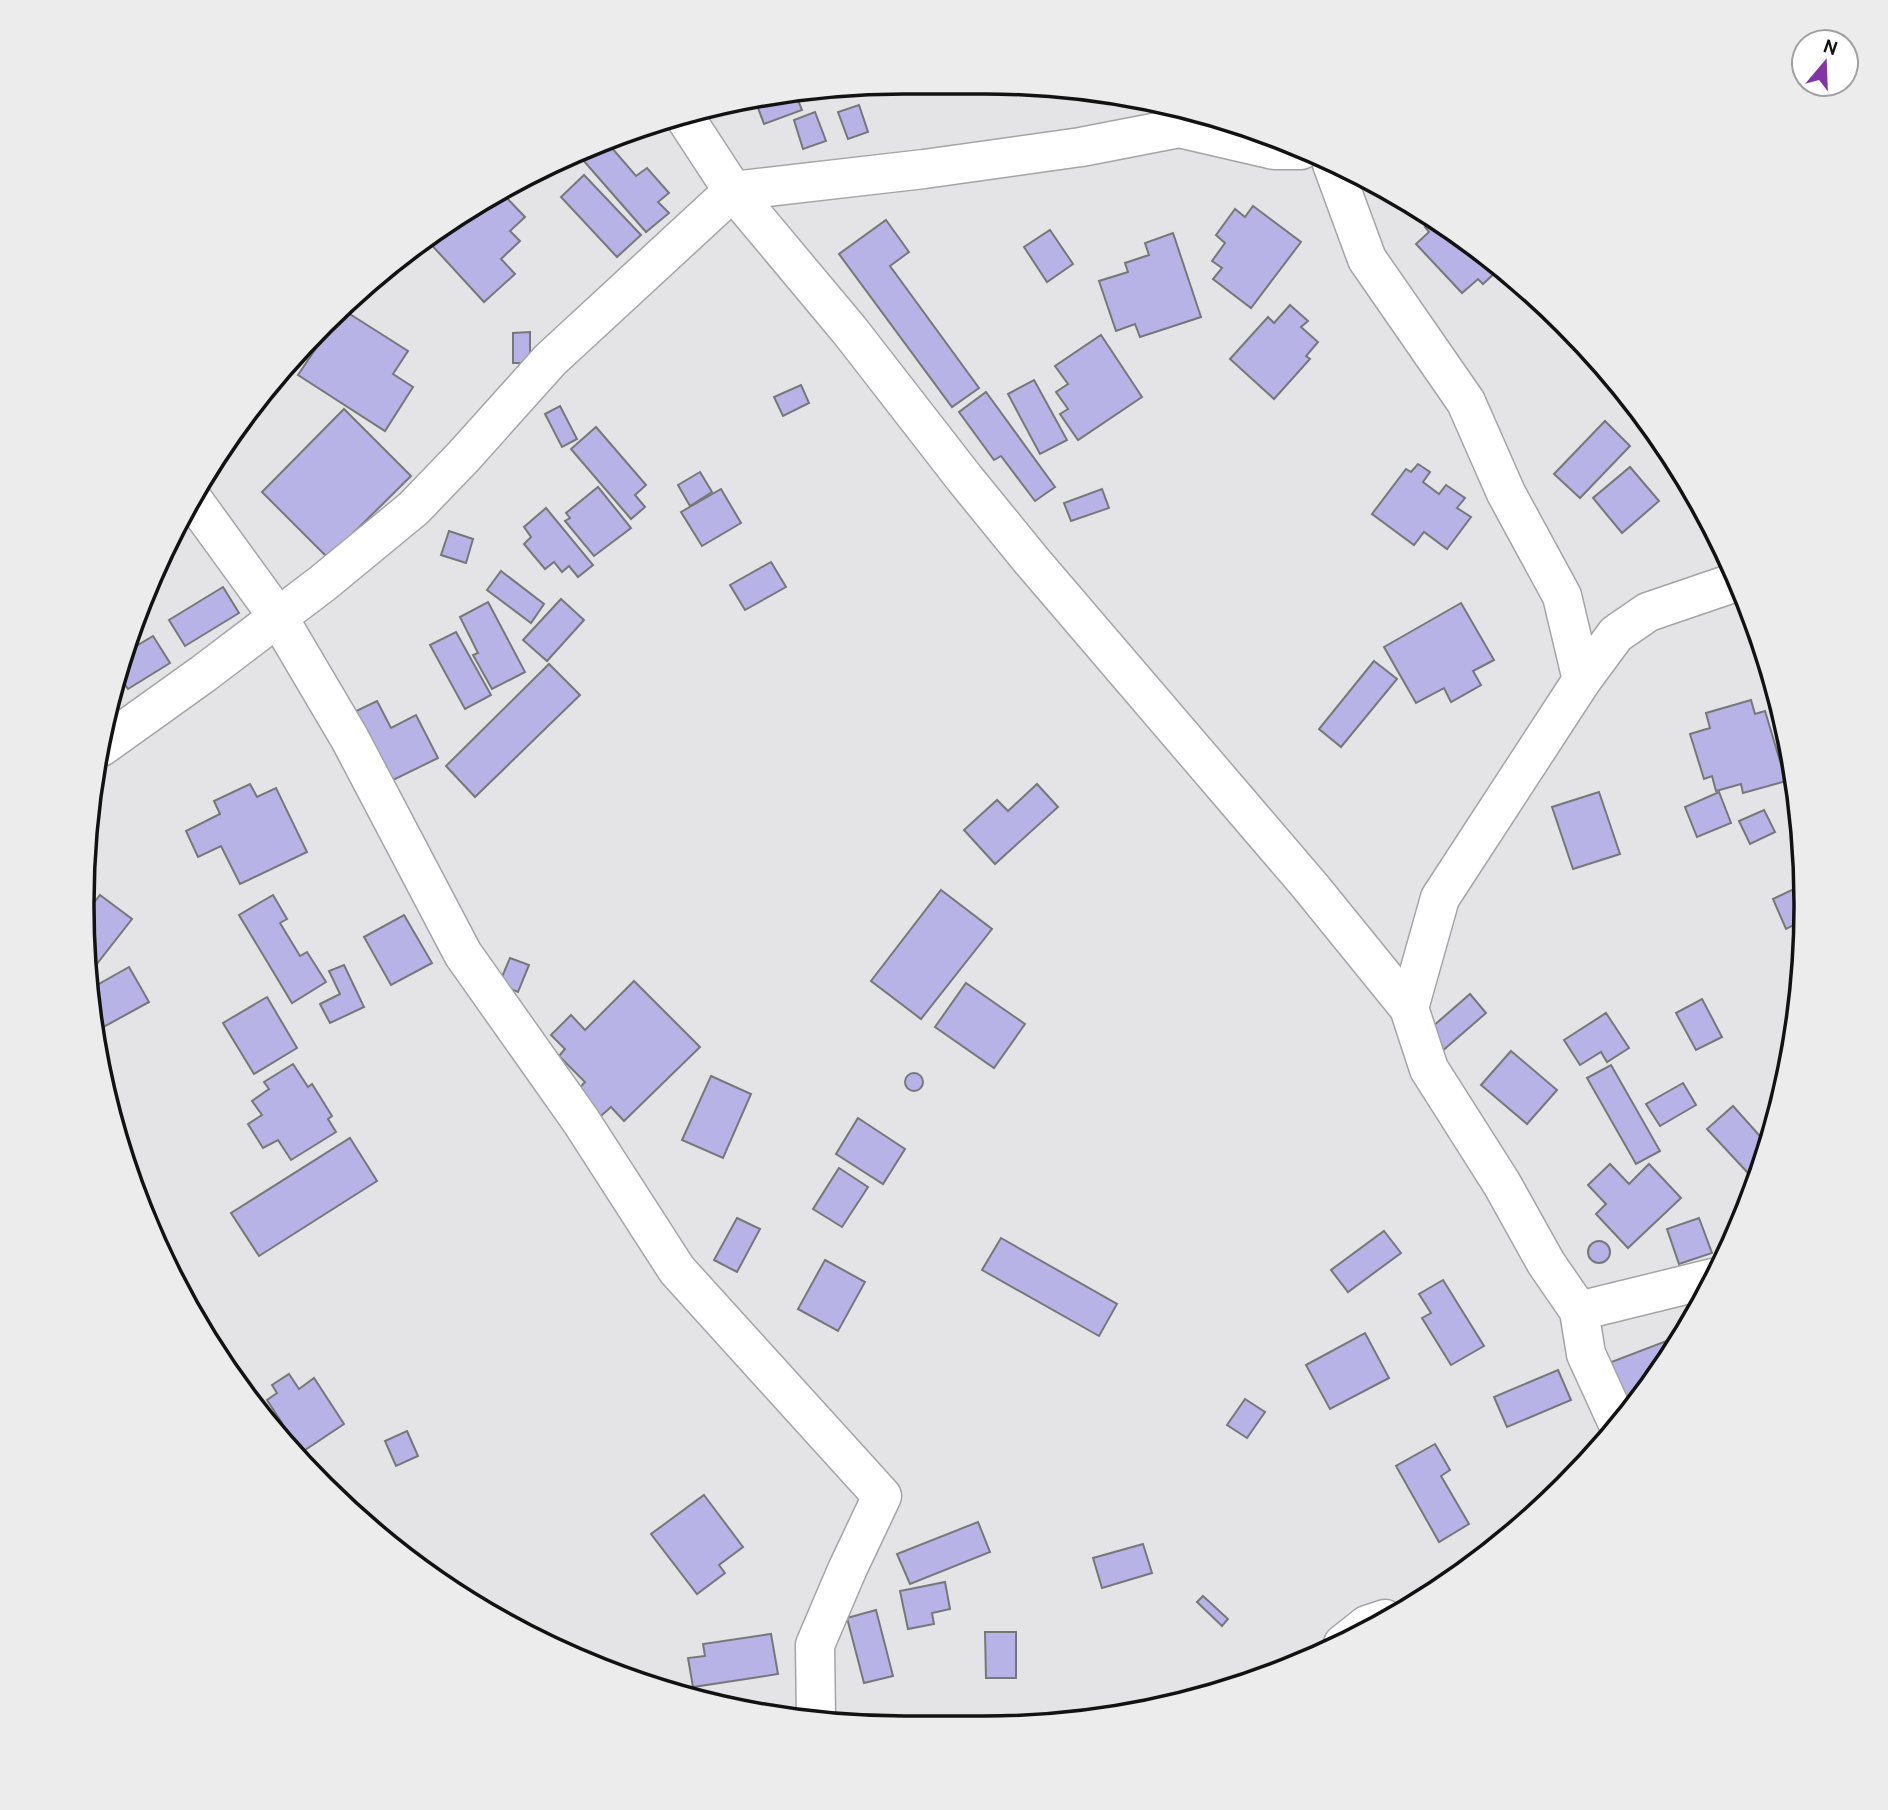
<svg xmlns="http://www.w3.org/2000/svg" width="1888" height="1810" font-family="Cabin,sans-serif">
	<rect width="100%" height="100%" fill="#e4e4e7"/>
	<g fill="#b8b3e7" stroke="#777779" stroke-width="2">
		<polygon points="795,93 802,110 764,124 754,97"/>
		<polygon points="859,105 868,132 848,139 838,112"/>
		<polygon points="815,112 826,141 803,149 794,120"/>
		<polygon points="605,140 636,176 647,168 669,193 658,202 669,213 646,232 576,152 590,145"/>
		<polygon points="584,175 641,235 617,257 561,197"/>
		<polygon points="501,192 525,217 510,231 520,241 501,259 515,274 484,302 427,240 448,221"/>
		<polygon points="1253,206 1301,242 1251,308 1213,279 1222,268 1212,261 1225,243 1216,235 1235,209 1245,217"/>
		<polygon points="886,220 909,252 890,266 979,388 952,407 839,254"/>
		<polygon points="1433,220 1500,268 1483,284 1478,279 1462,293 1416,244 1429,232 1425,227"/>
		<polygon points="1050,230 1073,264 1047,282 1024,247"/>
		<polygon points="1173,233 1201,317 1140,337 1135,324 1116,331 1099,281 1128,272 1125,263 1149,255 1145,243"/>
		<polygon points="1290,305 1308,321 1301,327 1318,342 1306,356 1310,359 1274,399 1230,359 1268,317 1274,323"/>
		<polygon points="345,311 408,351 393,374 413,387 385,431 298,375 335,320"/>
		<polygon points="1548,311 1590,356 1584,360"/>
		<polygon points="530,332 530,363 513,363 513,333"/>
		<polygon points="1101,335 1142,397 1078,440 1060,414 1068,409 1056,392 1068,384 1055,366"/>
		<polygon points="1034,380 1067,440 1040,454 1008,394"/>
		<polygon points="801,385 809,403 783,416 774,397"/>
		<polygon points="986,392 1055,487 1035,501 1001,456 994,460 959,412"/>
		<polygon points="560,406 577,439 562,447 545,414"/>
		<polygon points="344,409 411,476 328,558 262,492"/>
		<polygon points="1605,421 1630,446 1580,498 1554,474"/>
		<polygon points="596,427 646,485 635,495 645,507 631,519 571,449"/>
		<polygon points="1418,464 1430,472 1423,482 1439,494 1446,485 1465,498 1457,508 1471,517 1447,549 1424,532 1414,545 1372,514 1406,469 1411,472"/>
		<polygon points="1630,467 1659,501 1622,533 1593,498"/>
		<polygon points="700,472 712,492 690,506 678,485"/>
		<polygon points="598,487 631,528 594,556 565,521 570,518 566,513"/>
		<polygon points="721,489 741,523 702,546 681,512"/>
		<polygon points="1102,489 1109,508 1071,521 1064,503"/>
		<polygon points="546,508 593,565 578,577 569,566 562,572 554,562 545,569 524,544 531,537 524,527"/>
		<polygon points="449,531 473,539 466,563 441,555"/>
		<polygon points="771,562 786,587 745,610 730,585"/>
		<polygon points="501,571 544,604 531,623 487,590"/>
		<polygon points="223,587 239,613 185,646 169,620"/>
		<polygon points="561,599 584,620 547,661 523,640"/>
		<polygon points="488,602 525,672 492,689 473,655 478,653 460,617"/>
		<polygon points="1461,603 1494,660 1473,671 1481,685 1451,702 1444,688 1416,703 1384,647"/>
		<polygon points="456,632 491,695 465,709 430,645"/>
		<polygon points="153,636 170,663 128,689 118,674 123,654"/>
		<polygon points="1374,661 1397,679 1341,747 1319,729"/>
		<polygon points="549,664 580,695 475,797 446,766"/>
		<polygon points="1751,700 1755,714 1765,711 1786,781 1743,793 1741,784 1716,791 1712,776 1704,779 1690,734 1710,728 1706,713"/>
		<polygon points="377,701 391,728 416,715 438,758 385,784 350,714"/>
		<polygon points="250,784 257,797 276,788 307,852 240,884 221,846 198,857 186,831 220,814 214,801"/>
		<polygon points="1037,784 1058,807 995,864 964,830 997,800 1008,811"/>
		<polygon points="1599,792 1620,854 1573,869 1552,807"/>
		<polygon points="1719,792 1731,823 1697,837 1685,807"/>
		<polygon points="1764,810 1775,832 1750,844 1739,821"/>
		<polygon points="1798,887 1802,897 1802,921 1786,929 1773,899"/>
		<polygon points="941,890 992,929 921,1019 871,981"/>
		<polygon points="100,895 132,919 89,974 87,973 84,959 86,913"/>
		<polygon points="273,895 287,919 280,923 300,956 307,952 326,982 292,1003 239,915"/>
		<polygon points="404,915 432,963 391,985 364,937"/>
		<polygon points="510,958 529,965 518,992 499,984"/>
		<polygon points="344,965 364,1007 330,1023 320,1004 340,994 329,971"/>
		<polygon points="129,967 149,1002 98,1030 90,989"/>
		<polygon points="634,981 700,1047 624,1121 611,1107 601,1116 576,1092 585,1082 559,1056 565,1049 551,1035 571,1015 585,1030"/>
		<polygon points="966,983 1025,1024 994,1068 935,1027"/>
		<polygon points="1470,994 1486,1013 1441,1052 1424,1034"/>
		<polygon points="267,997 297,1048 254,1074 223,1023"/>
		<polygon points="1702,999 1722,1037 1696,1050 1676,1013"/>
		<polygon points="1606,1013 1629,1048 1607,1062 1601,1052 1580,1065 1564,1040"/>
		<polygon points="1511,1051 1557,1090 1527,1124 1481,1085"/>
		<polygon points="293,1064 308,1087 312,1084 332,1116 328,1119 336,1132 291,1160 278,1140 263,1148 248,1124 262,1115 252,1101 269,1089 264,1082"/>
		<polygon points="1611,1065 1660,1151 1636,1164 1587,1078"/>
		<circle cx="914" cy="1082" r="9"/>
		<polygon points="711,1076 751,1094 723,1158 682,1140"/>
		<polygon points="1683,1083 1696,1105 1660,1126 1646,1104"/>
		<polygon points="1733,1106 1768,1145 1765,1157 1748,1173 1707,1129"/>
		<polygon points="858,1118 905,1149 883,1184 836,1154"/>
		<polygon points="350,1138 377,1181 259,1256 231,1213"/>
		<polygon points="1610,1164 1629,1184 1649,1164 1681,1198 1628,1248 1596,1214 1606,1204 1588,1185"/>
		<polygon points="839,1168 868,1187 842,1227 813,1209"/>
		<polygon points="737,1218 760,1229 737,1272 714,1260"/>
		<polygon points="1699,1218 1712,1253 1679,1264 1667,1229"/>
		<polygon points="1384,1231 1401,1253 1348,1292 1331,1270"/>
		<polygon points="1001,1238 1117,1304 1099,1336 982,1270"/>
		<circle cx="1599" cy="1252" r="11"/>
		<polygon points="825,1260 865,1282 838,1331 798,1309"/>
		<polygon points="1443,1280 1484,1346 1451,1365 1422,1318 1431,1313 1419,1294"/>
		<polygon points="1365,1333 1389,1378 1330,1409 1306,1365"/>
		<polygon points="1682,1335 1623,1418 1606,1364"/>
		<polygon points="1558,1370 1571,1400 1507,1427 1494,1397"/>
		<polygon points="289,1374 299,1389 314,1378 344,1424 296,1456 286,1447 273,1429 282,1423 267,1400 277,1393 272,1385"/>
		<polygon points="1245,1399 1265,1412 1247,1438 1227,1425"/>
		<polygon points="407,1431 418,1456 396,1466 385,1441"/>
		<polygon points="1435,1444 1450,1470 1441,1476 1469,1524 1439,1542 1396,1466"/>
		<polygon points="704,1495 743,1547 719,1565 725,1573 697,1594 651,1534"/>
		<polygon points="978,1522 990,1552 910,1584 897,1554"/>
		<polygon points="1143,1544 1152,1573 1102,1588 1093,1558"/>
		<polygon points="945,1582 950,1609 932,1613 934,1624 908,1629 900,1591"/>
		<polygon points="1203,1596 1228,1619 1222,1626 1197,1602"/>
		<polygon points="876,1610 893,1676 864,1683 847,1618"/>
		<polygon points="985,1632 1016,1632 1016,1678 986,1678"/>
		<polygon points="771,1634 778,1674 693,1687 688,1658 705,1656 703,1644"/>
		<polygon points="1047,1716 1050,1724 1023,1726"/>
	</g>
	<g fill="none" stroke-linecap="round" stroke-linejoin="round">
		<g stroke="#a3a4a6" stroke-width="41">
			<g id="minor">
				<polyline points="684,116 733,191 850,331 965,479 1031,560 1310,886 1409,1008 1429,1069 1502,1184 1546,1263 1579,1311 1586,1354 1618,1424"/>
				<polyline points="1332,164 1367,259 1466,402 1506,493 1562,596 1582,680"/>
				<polyline points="191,497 278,617 350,739 463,954 581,1121 677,1270 882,1496 847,1570 815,1645 816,1720"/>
				<polyline points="101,747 203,674 323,583 414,508 464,456 550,360 733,191 924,169 1081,147 1179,128 1274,150 1301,150"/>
				<polyline points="1409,1008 1440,898 1582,680 1616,634 1648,612 1736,582"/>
				<polyline points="1579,1311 1713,1278"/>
				<polyline points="1343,1644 1367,1625 1385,1619"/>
			</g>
		</g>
		<use href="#minor" stroke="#fff" stroke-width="38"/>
	</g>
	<path d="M0 0H1888V1810H0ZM904 94H984A810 810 0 0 1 1794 904V906A810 810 0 0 1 984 1716H904A810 810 0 0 1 94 906V904A810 810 0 0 1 904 94Z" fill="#ececec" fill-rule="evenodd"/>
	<path fill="none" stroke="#121213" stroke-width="3.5" d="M904 94H984A810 810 0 0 1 1794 904V906A810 810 0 0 1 984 1716H904A810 810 0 0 1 94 906V904A810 810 0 0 1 904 94Z"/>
	<g transform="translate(1825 63) rotate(19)"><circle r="33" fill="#ffffff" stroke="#a0a0a1" stroke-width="2"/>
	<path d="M0-5L12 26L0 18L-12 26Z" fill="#8136a7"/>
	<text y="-10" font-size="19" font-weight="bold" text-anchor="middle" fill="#121213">N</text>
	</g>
</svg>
